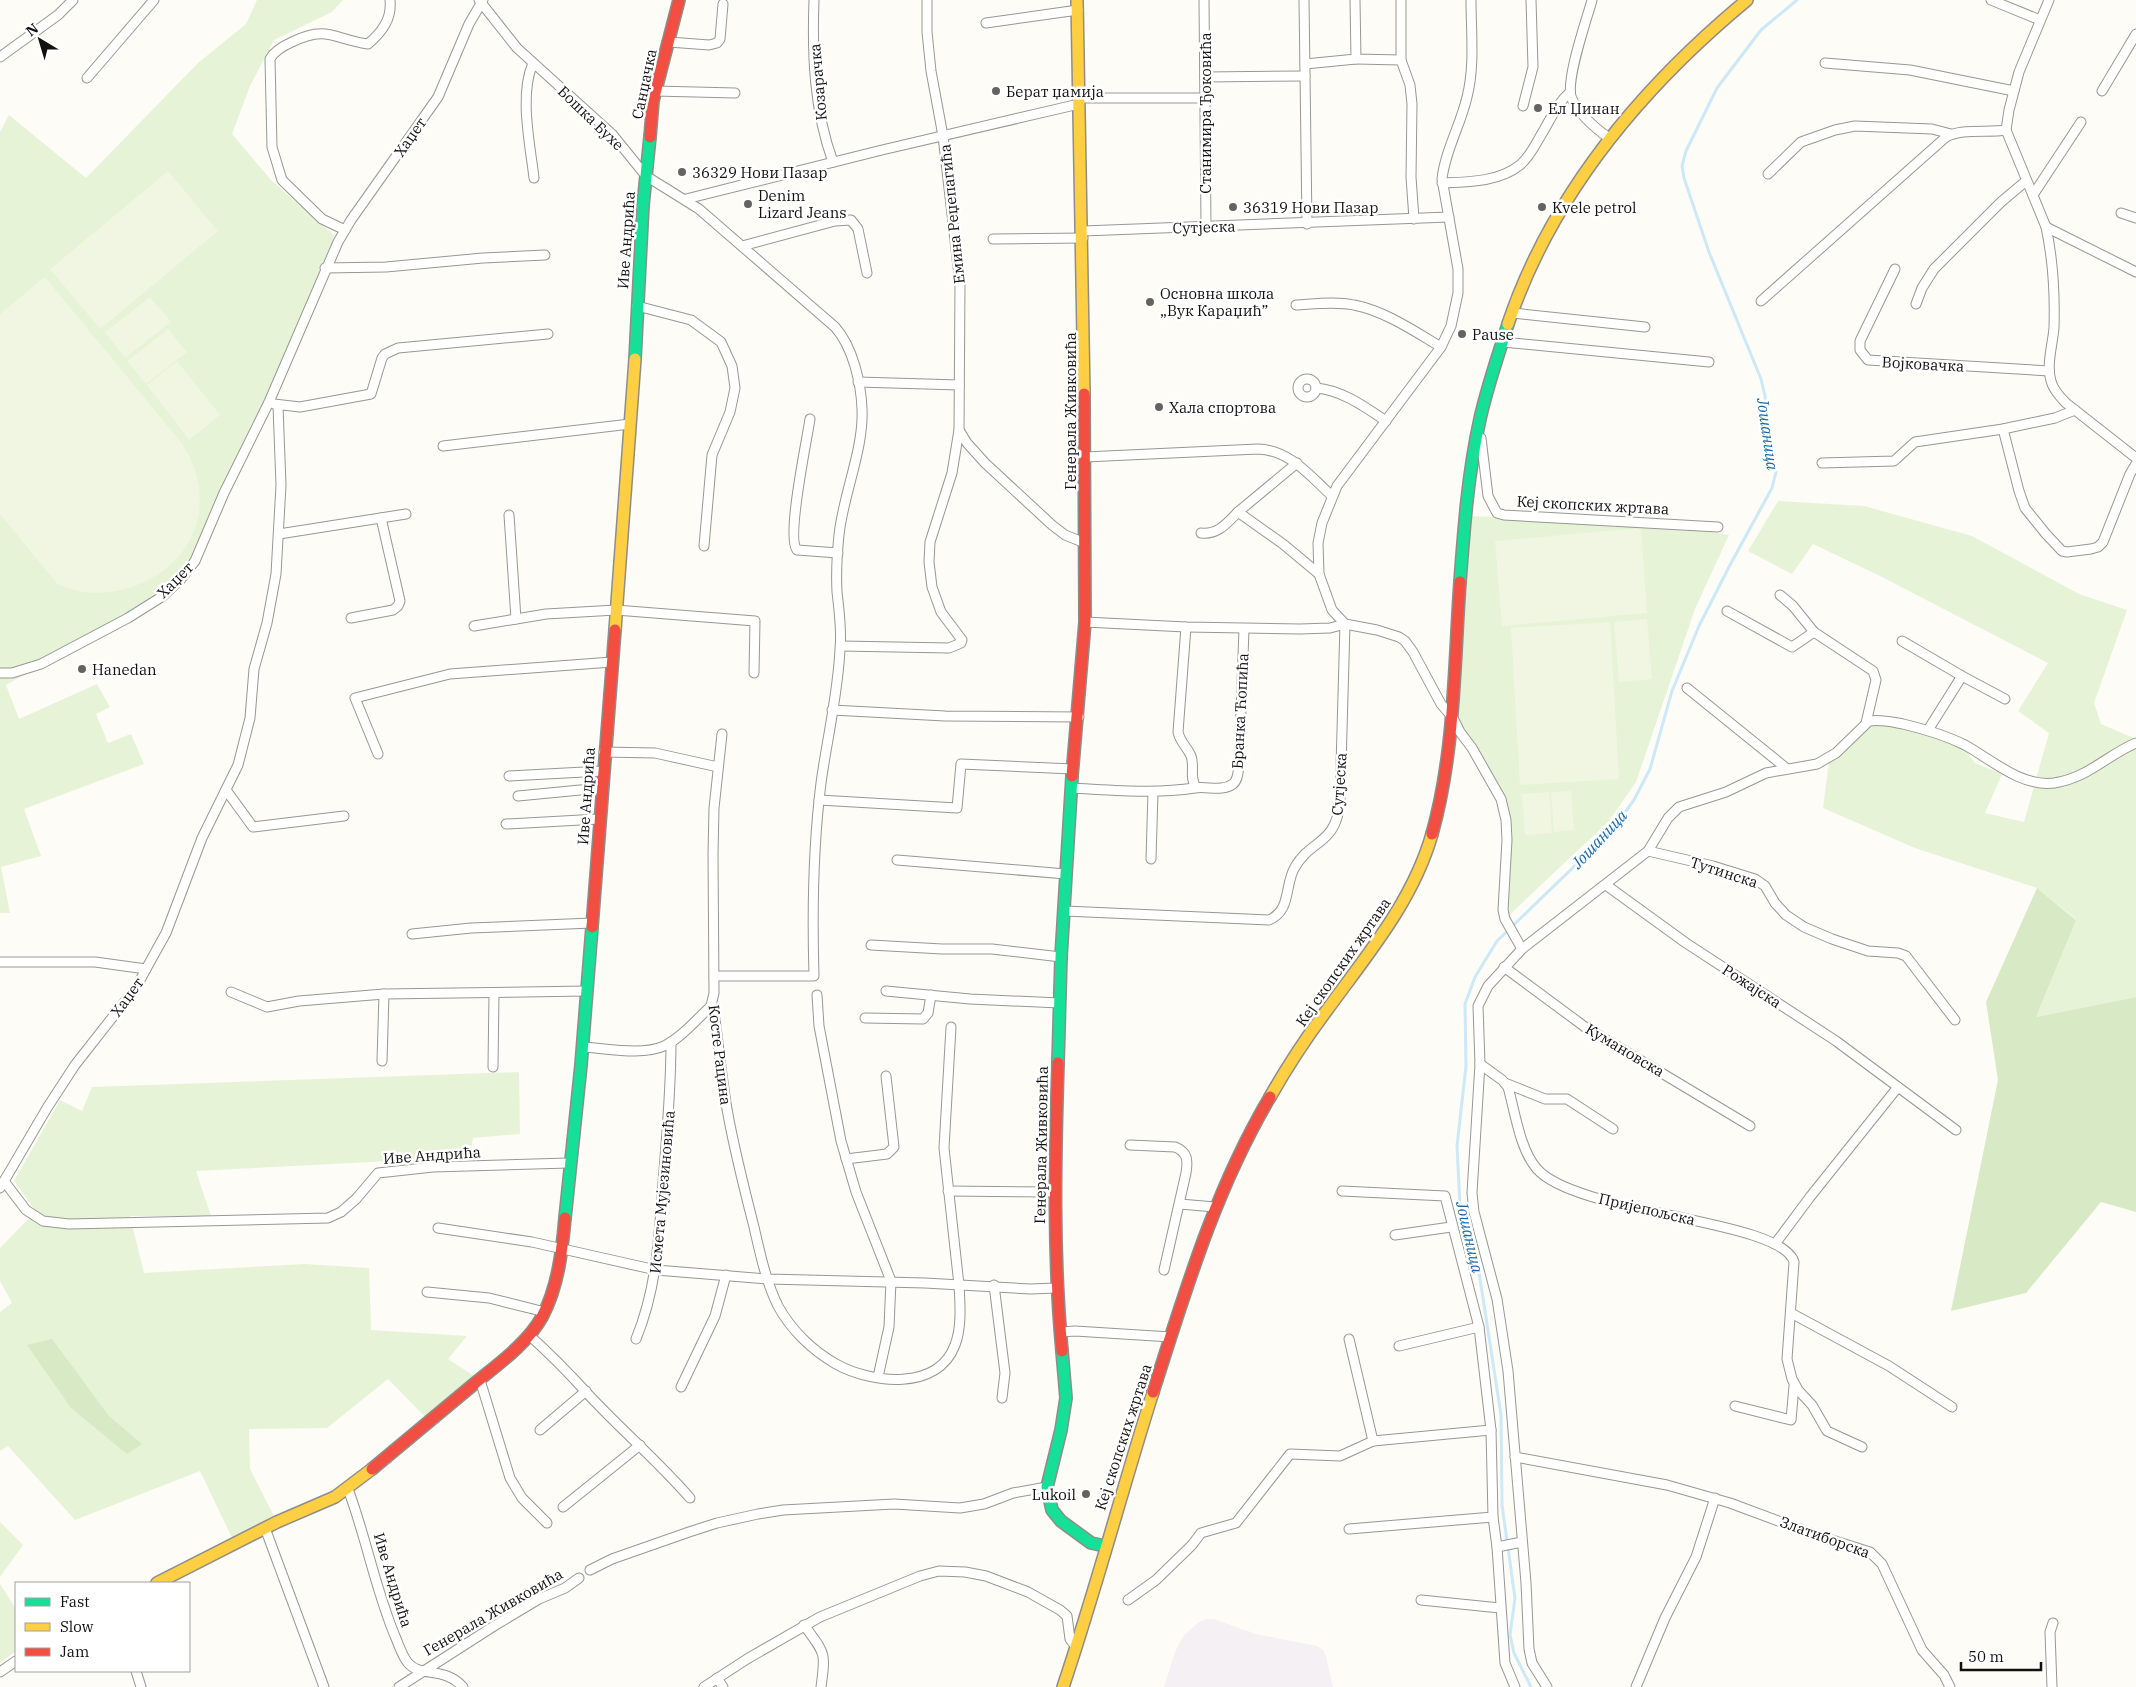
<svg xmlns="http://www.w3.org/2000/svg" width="2136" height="1687" font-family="'IBM Plex Serif',serif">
	<rect width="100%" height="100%" fill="#fdfcf7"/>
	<polygon fill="#f5f0f3" points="1207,1619 1214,1619 1256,1634 1317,1646 1323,1650 1326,1657 1333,1687 1164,1687 1175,1652 1184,1635 1199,1622"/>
	<g fill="#e7f3d7">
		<polygon points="257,0 343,0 332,12 274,40 250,86 232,134 271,180 334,235 325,268 195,561 180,580 128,618 6,685 19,719 97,684 110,707 96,714 108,743 131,734 144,764 24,809 41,856 1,867 10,913 0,913 0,132 9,115 86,178 198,63 246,24"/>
		<polygon points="1778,501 1864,506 1972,536 2079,594 2127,610 2094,703 2101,724 2136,739 2136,997 2036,1017 2076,919 2037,888 1915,848 1823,808 1829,762 1867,726 1878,723 1926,732 1964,748 1975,763 2002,774 1985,813 2024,822 2049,733 2018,711 2048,663 1880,576 1813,544 1792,574 1748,551"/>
		<polygon points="1471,516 1670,525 1729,535 1695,609 1636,782 1609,821 1505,919 1505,811 1458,725"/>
		<polygon points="519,1072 520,1134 473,1138 470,1157 196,1171 211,1216 130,1216 144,1273 305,1264 369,1268 371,1330 467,1336 448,1359 480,1380 429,1421 388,1379 327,1428 249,1429 250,1469 277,1522 235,1544 200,1471 75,1520 8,1446 0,1451 0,1312 12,1303 0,1281 0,1248 36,1211 14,1181 60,1100 82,1111 92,1087"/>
		<polygon points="0,1522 23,1545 0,1577"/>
		<polygon points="0,1584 16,1609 16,1651 0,1663"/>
	</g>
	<g fill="#d8eac5">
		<polygon points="2037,888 2076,920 2036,1017 2136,997 2136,1212 2101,1202 2026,1293 1951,1311 1998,1080 1986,1002"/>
		<polygon points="52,1339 109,1416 142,1444 127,1454 71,1408 27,1345"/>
	</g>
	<g fill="#f0f6e1">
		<polygon points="168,171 218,231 100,329 50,269"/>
		<path d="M45,277L180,441C221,499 196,568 128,588C104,595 84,595 61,585L59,586L0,514V314Z"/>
		<polygon points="150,297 171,322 125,358 105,332"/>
		<polygon points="168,329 187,352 146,384 127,361"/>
		<polygon points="177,361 220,415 189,440 147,385"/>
		<polygon points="1641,528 1647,613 1502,626 1495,541"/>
		<polygon points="1647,619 1652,679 1619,682 1614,622"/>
		<polygon points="1610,622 1619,779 1520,785 1511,628"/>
		<polygon points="1571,791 1574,830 1554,832 1551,792"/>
		<polygon points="1549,792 1552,833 1525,835 1522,794"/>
	</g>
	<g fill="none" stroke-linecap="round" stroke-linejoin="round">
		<polyline stroke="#cde8f7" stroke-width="3" points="1531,1687 1514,1653 1510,1635 1515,1598 1502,1505 1501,1415 1479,1272 1466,1234 1460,1206 1457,1146 1466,1066 1465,1004 1475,977 1497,941 1612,830 1634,800 1650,769 1672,691 1699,626 1730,565 1772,488 1776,472 1766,425 1765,396 1761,379 1709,252 1684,178 1682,166 1686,151 1717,88 1761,30 1797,0"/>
		<g stroke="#979795" stroke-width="11">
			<g id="street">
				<path d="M479,0L517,48L612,134L646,176L699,209L835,327C853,347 861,383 862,409C864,449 843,495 839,535C837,554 836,573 837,592C839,610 842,630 840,649C838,694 827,739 821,783C813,847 812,911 814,976H714"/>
				<path d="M814,0C812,55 814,110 833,162"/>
				<polyline points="1204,0 1206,227"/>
				<polyline points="1304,0 1307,224"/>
				<polyline points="1355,0 1356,59 1401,60 1410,85 1412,104 1411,177 1414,219"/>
				<path d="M1592,0C1587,19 1564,83 1572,99C1579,114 1595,128 1609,138"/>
				<polyline points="1991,0 2040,20"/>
				<path d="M2049,0L2019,72L2009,110L2006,130L2046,227C2053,260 2055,294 2054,327C2053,344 2046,364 2051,381C2053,389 2060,397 2066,403L2136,458"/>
				<polyline points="986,23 1078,10"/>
				<polyline points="669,42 709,45 717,43 720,39 723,4"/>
				<polyline points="0,57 58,15 73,0"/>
				<polyline points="1401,60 1401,0"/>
				<path d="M533,63C519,95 530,143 534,178"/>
				<polyline points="1825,63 1910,70 2014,91"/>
				<polyline points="1305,64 1356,59"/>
				<polyline points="1205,77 1305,76"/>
				<polyline points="87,78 154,0"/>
				<polyline points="655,91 735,93"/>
				<polyline points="2102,91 2136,34"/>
				<polyline points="1079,98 1205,98"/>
				<polyline points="1523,106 1533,67 1531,0"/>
				<polyline points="1768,174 1801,142 1835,130 1855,126 1932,129 1951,134"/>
				<path d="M1442,183C1468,182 1499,182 1520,165C1531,156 1537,141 1544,130C1552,116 1558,103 1570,92"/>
				<polyline points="2033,195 2081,122"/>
				<polyline points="686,199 882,150 1079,104"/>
				<polyline points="2121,213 2136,218"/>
				<polyline points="2046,227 2136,272"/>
				<path d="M345,230L322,219L282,180L272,147L270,59C274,51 283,46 292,42C328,25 333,39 368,44C382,32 392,19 390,0"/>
				<polyline points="1083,231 1449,217"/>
				<polyline points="993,239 1083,238"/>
				<polyline points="742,246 835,221 851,220 858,229 867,273"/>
				<polyline points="325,268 386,267 483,258 545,255"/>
				<polyline points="1895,269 1860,341 1860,350 1868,360 2049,371"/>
				<path d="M1761,301L1946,137C1961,128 1988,133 2006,130"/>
				<polyline points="1916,304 1922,288 1934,269 2001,202 2026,181"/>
				<path d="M1296,305C1314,304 1336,301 1354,305C1385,311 1414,331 1441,347"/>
				<polyline points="637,306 691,320 721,342 732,366 735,388 730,412 712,455 704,546"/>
				<polyline points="1513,313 1645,327"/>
				<polyline points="1503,342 1709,362"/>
				<circle cx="1307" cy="388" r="9"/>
				<polyline points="858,382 959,385"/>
				<path d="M1316,388C1342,390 1365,407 1386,421"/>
				<polyline points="274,404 300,407 371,394 382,358 385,354 398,348 548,334"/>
				<path d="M810,419C807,440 786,538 797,550L838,553"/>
				<polyline points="2003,429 2019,491 2025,508 2046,534 2062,551 2067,552 2091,549 2098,547 2103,542 2130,474 2136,464"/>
				<polyline points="959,430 967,443 985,463 1052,525 1065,535 1085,543"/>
				<polyline points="1481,438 1488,496 1497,513 1504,515 1718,527"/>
				<polyline points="443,446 630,424"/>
				<path d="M1085,457L1258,449C1290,450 1310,476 1332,496"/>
				<polyline points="1822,463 1894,461 1915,442 2003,429 2055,418 2075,410"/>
				<polyline points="1238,512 1297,463"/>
				<polyline points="509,515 516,619"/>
				<path d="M1201,533C1218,535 1227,523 1238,512L1283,544L1319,574"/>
				<polyline points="279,534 406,514"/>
				<polyline points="1780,595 1793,606 1814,632 1873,671 1876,680 1866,723"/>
				<polyline points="1727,611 1792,647 1814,632"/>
				<polyline points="351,618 393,610 398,606 400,601 381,518"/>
				<polyline points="1085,622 1186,627 1300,629 1330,628 1345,624 1377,630 1399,637 1405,641 1413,652 1441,704 1453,718 1460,732 1472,748 1501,799 1506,820 1507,840 1503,910 1505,919 1522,949"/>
				<polyline points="474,626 546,614 616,610 755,621 754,673"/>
				<path d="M1186,627L1178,732C1180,742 1187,747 1191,756C1195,767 1189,778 1196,787"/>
				<polyline points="1902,641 1962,676 2005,699"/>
				<polyline points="841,646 949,648 961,643 962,640 941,612 932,587 929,562 930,542 952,473 959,430 960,284 943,136 931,71 927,32 927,0"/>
				<polyline points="0,673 12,673 41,664 128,618 163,596 180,580 195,561 224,493 269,402 338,242 351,220 438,97 469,24 483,0"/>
				<polyline points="1687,688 1786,768"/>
				<polyline points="832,710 945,716 1079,717"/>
				<polyline points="1928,730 1962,676"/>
				<path d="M722,734L714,808L713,854L714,993L711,1006L715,1019C719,1049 722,1079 727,1109C734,1149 744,1188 754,1227C760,1253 766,1282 778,1306C791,1330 813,1351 836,1364C872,1384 938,1391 955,1345C962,1327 960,1303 959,1285L944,1148L951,1027"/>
				<polyline points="604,752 655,753 718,767"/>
				<polyline points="378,754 355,698 450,674 612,662"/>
				<polyline points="509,776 603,771"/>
				<path d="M1071,788C1113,790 1154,794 1195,788C1207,786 1222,792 1233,784C1238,780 1238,772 1239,766L1244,629"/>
				<polyline points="226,790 253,827 344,816"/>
				<polyline points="518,796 601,788"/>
				<polyline points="819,800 957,808 961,764 1073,769"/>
				<polyline points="506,824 599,819"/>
				<polyline points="1648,851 1713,866 1755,879 1765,886 1775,903 1786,915 1804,927 1832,939 1868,951 1898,953 1906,956 1955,1020"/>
				<polyline points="1151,859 1153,792"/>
				<polyline points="897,860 1066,874"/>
				<polyline points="1606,885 1686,943 1836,1041 1956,1130"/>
				<path d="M1065,911L1269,920C1292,910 1284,885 1295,867C1311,839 1336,845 1340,802L1345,624L1332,610L1319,574L1318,543L1322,523L1337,486L1441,347L1451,326L1458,293V269L1442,179C1445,151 1461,124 1467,97C1475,66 1471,32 1471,0"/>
				<polyline points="412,934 471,928 592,923"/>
				<polyline points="871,945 942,949 992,949 1061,957"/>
				<polyline points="0,962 95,962 146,969"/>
				<polyline points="1504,967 1585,1027 1750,1126"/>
				<polyline points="886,991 970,999 1060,1003"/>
				<polyline points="231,992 267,1007 299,1001 384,994 586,991"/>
				<polyline points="817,995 819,1026 841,1141 856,1192 891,1281 889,1327 878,1377"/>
				<polyline points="865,1018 923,1019 928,1013 931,995"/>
				<path d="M582,1047C605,1048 642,1056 664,1046C681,1038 697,1019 711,1006"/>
				<polyline points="382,1061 384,994"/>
				<path d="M1480,1064L1502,1080L1508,1087C1515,1112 1520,1150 1537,1169C1578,1215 1782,1219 1794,1262L1787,1359L1792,1379L1798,1390L1812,1405L1827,1431L1862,1447"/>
				<polyline points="493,1067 494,993"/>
				<polyline points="1505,1083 1545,1099 1567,1099 1613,1129"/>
				<path d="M1130,1145L1175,1147C1188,1152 1188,1161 1186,1173L1164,1270"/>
				<polyline points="846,1159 887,1154 894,1147 886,1076"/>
				<polyline points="4,1181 26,1210 43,1221 69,1224 328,1218 341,1212 356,1199 378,1173 433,1167 569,1163"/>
				<polyline points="0,1188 47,1108 75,1065 137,986 146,969 166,933 202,838 238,765 250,718 254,669 267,623 276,574 281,485 278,406"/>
				<polyline points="948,1191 1054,1192"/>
				<polyline points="1342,1191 1445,1196 1479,1327 1491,1430 1493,1517 1497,1547 1505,1663 1515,1687"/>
				<polyline points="1180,1204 1215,1207"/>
				<polyline points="438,1228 532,1242 656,1270 768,1279 925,1283 1030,1289 1056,1288"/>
				<polyline points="1395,1235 1451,1227"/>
				<polyline points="1775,1244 1810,1197 1898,1087"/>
				<polyline points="994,1285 1005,1373 1002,1398"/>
				<polyline points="427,1292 489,1298 545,1312"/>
				<polyline points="1791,1313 1889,1366 1952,1407"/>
				<polyline points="1061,1332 1075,1331 1171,1337"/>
				<path d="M529,1335C550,1354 567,1371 586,1392C619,1428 657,1460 690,1498"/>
				<path d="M636,1339C657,1288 659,1237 663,1182C667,1135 671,1089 671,1042"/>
				<polyline points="1349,1339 1373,1441"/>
				<polyline points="1399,1346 1479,1327"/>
				<polyline points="480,1380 510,1478 522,1498 547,1523"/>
				<polyline points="681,1387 715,1316 726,1275"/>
				<polyline points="1735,1406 1791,1420 1794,1386"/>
				<polyline points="540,1430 586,1391"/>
				<polyline points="1515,1457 1667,1485 1730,1503 1816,1535 1870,1552 1882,1564 1922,1650 1944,1675 1950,1687"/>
				<path d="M348,1489C366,1537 375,1588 395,1636C399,1645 402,1656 408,1663C421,1678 444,1666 463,1687"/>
				<polyline points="563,1507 640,1445"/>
				<polyline points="265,1528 324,1687"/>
				<polyline points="1349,1529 1493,1517"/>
				<polyline points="1497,1547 1522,1542"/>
				<polyline points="590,1570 612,1559 689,1532 717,1523 758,1514 783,1510 894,1504 960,1508 984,1504 1013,1493 1047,1487"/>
				<polyline points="1128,1600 1156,1580 1192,1545 1201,1533 1236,1523 1290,1454 1340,1456 1373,1441 1491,1430"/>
				<polyline points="1421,1600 1500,1608"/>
				<path d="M804,1625C825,1654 826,1651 821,1687"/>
				<polyline points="136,1671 141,1687"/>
				<polyline points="0,1672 16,1661"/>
				<polyline points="717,1678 723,1687"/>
				<polyline points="399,1687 494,1626 539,1599 565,1588 579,1578"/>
				<polyline points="704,1687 747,1659 820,1617 920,1576 939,1571 965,1572 986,1576 1028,1592 1060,1610 1067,1616 1070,1639 1076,1647"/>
				<path d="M1547,1687L1532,1663L1529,1649L1526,1583L1508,1371L1497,1299L1474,1212L1472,1193L1480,1064L1478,1006L1488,986L1522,949L1648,851L1668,818L1679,807L1726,792L1766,773L1817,764L1836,753L1869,721C1881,719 1892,722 1903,724C1924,729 1945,735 1965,745C1992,760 2021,787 2054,783C2088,778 2107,755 2136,743"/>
				<polyline points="1636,1687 1665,1618 1696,1557 1715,1498"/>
				<polyline points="2052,1687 2050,1632 2053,1623"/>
			</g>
		</g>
		<g stroke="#8e8d8b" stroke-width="14">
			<g id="fast">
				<polyline points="635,359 643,205 650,137"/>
				<path d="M1460,582C1464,528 1468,473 1480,419C1487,387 1498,356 1508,324"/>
				<polyline points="1058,1063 1061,957 1072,776"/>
				<polyline points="565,1218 581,1065 592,927"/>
				<polyline points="1062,1351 1066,1398 1061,1430 1047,1487 1052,1510 1061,1521 1091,1543 1105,1546"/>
			</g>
		</g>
		<g stroke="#8e8d8b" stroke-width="14">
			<g id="slow">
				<polyline points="1077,0 1084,394"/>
				<path d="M1508,324C1552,193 1642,87 1747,0"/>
				<polyline points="615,630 635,359"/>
				<path d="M1270,1097C1287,1067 1306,1038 1327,1010C1367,955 1413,901 1432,834"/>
				<polyline points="157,1583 277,1522 335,1497 372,1469"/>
				<path d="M1063,1687C1096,1589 1122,1490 1153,1392"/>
			</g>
		</g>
		<g stroke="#8e8d8b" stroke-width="14">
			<g id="jam">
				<polyline points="650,137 653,101 679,0"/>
				<polyline points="1072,776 1085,622 1084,394"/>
				<path d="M1432,834C1455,752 1454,666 1460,582"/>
				<polyline points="592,927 615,630"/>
				<path d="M1058,1063C1055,1160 1053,1255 1062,1351"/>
				<path d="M1153,1392C1186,1289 1215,1190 1270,1097"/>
				<path d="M372,1469C406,1441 440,1412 474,1384C497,1365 527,1344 542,1317C558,1287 562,1252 565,1218"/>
			</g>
		</g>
		<use href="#street" stroke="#fffffe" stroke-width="9"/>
		<use href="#fast" stroke="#16e098" stroke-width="11"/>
		<use href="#slow" stroke="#ffcf43" stroke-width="11"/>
		<use href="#jam" stroke="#f24e42" stroke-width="11"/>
	</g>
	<g fill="#646362" stroke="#fff" stroke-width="2">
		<circle cx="996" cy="91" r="5"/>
		<circle cx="1538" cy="108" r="5"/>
		<circle cx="682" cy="172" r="5"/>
		<circle cx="748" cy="204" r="5"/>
		<circle cx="1233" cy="207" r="5"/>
		<circle cx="1542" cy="207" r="5"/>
		<circle cx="1150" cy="302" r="5"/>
		<circle cx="1462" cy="334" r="5"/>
		<circle cx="1159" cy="407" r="5"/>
		<circle cx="82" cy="669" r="5"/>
		<circle cx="1086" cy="1494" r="5"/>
	</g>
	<g text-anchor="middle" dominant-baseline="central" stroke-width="5" stroke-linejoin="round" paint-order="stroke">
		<g font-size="15" fill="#111" stroke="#fff">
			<text transform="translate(818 82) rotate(-95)">Козарачка</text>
			<text transform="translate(644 84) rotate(-78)">Санџачка</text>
			<text transform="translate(1205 113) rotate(-90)">Станимира Ђоковића</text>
			<text transform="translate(591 118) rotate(44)">Бошка Бухе</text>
			<text transform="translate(410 137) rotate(-55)">Хаџет</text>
			<text transform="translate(952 214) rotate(-96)">Емина Реџепагића</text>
			<text transform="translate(1204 227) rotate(-2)">Сутјеска</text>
			<text transform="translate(626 240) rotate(-86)">Иве Андрића</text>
			<text transform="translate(1923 364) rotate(3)">Војковачка</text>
			<text transform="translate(1070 411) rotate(-90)">Генерала Живковића</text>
			<text transform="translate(1593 505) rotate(3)">Кеј скопских жртава</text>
			<text transform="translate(175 580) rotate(-45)">Хаџет</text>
			<text transform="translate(1240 711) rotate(-87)">Бранка Ћопића</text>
			<text transform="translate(1339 784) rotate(-86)">Сутјеска</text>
			<text transform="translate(586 796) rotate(-86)">Иве Андрића</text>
			<text transform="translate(1724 872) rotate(18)">Тутинска</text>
			<text transform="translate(1343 962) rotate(-55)">Кеј скопских жртава</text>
			<text transform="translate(1752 986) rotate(33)">Рожајска</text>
			<text transform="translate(127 997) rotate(-54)">Хаџет</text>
			<text transform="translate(1625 1050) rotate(31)">Кумановска</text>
			<text transform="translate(720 1055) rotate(83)">Косте Рацина</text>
			<text transform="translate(1041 1145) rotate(-89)">Генерала Живковића</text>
			<text transform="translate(432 1155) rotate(-4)">Иве Андрића</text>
			<text transform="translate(662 1192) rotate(-85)">Исмета Мујезиновића</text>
			<text transform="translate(1647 1209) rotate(13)">Пријепољска</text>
			<text transform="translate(1123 1437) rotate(-72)">Кеј скопских жртава</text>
			<text transform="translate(1825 1537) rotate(20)">Златиборска</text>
			<text transform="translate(393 1580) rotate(73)">Иве Андрића</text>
			<text transform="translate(493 1612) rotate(-30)">Генерала Живковића</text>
		</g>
		<g font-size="15" fill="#111" stroke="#fff" text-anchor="start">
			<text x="1006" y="91">Берат џамија</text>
			<text x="1548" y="108">Ел Џинан</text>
			<text x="692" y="172">36329 Нови Пазар</text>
			<text x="758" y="195">Denim<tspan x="758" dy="17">Lizard Jeans</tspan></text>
			<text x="1243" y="207">36319 Нови Пазар</text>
			<text x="1552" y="207">Kvele petrol</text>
			<text x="1160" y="293">Основна школа<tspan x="1160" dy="17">„Вук Караџић”</tspan></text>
			<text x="1472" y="334">Pause</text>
			<text x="1169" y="407">Хала спортова</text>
			<text x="92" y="669">Hanedan</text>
			<text x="1076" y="1494" text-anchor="end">Lukoil</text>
		</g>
		<g font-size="16" font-style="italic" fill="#1768a6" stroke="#fff">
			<text transform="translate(1768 434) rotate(82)">Јошаница</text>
			<text transform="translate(1599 839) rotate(-47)">Јошаница</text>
			<text transform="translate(1470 1237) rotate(77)">Јошаница</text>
		</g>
	</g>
	<rect x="15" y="1582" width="175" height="90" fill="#ffffff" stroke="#a0a0a0"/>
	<rect x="25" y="1598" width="25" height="8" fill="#16e098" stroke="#a0a0a0"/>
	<text x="60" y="1607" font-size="15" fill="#111111">Fast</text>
	<rect x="25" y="1623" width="25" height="8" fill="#ffcf43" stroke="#a0a0a0"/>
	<text x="60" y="1632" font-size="15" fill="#111111">Slow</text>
	<rect x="25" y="1648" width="25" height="8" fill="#f24e42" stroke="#a0a0a0"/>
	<text x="60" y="1657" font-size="15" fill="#111111">Jam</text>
	<g transform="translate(40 40) rotate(322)" stroke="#ffffff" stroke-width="4" paint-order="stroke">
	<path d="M0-4L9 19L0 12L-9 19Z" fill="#111111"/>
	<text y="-8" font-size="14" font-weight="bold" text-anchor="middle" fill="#111111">N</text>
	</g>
	<path d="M1961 1662v8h80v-8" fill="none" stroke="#111111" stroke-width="2.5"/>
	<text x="1968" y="1662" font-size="15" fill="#111111" stroke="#ffffff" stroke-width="4" paint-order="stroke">50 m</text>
</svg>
